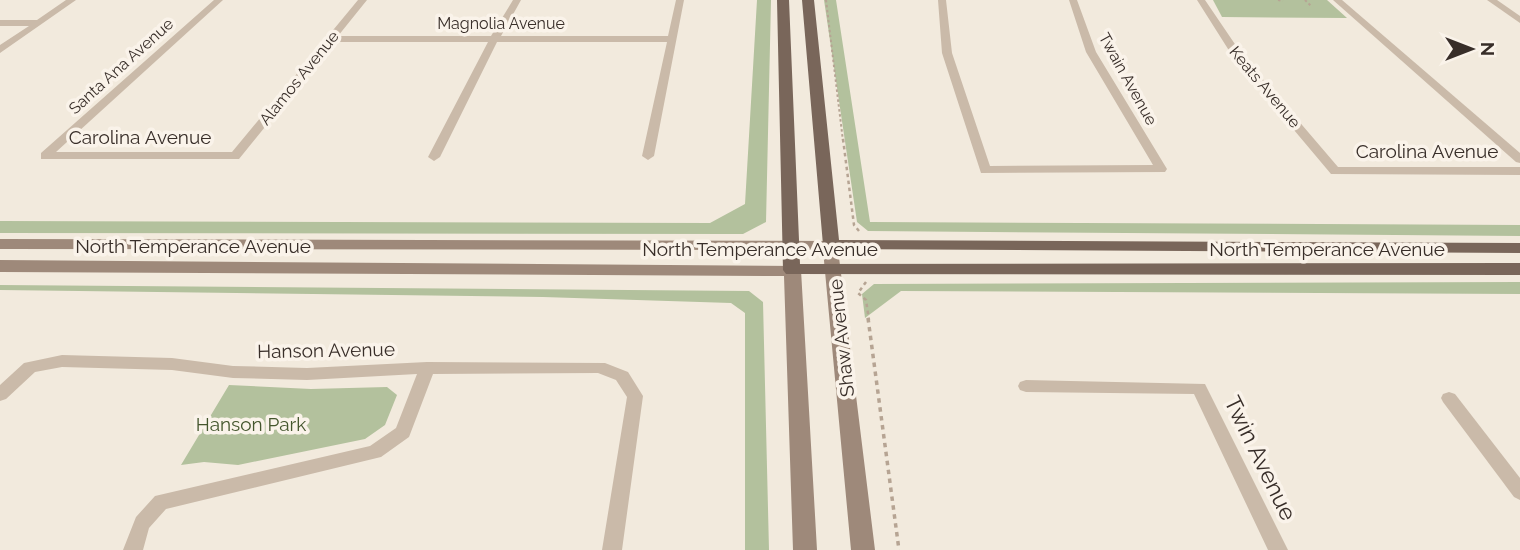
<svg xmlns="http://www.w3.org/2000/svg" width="1520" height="550" font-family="Raleway,sans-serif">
	<rect width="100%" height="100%" fill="#f2eadd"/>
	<g fill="#b3c19d">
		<polygon points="757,0 771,0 766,222 743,234 0,233 0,221 710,223 745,204"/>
		<polygon points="824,0 836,0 870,222 1520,225 1520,236 868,231 857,222"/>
		<polygon points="1213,0 1327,0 1347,18 1222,17"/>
		<polygon points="1520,282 1520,294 901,291 865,318 862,294 874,284"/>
		<polygon points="0,285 749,291 763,302 769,550 745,550 745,313 731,303 543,297 0,290"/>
		<polygon points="229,385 311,389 387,387 397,395 385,425 365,439 238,465 204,462 181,465"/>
	</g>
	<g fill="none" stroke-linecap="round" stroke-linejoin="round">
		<g stroke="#b6a493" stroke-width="2" stroke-dasharray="2.5 2.5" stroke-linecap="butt">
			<polyline points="826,0 843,141"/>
			<polyline points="1278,0 1283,1"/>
			<polyline points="1305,0 1312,7"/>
		</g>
		<g stroke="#b6a493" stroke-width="2.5" stroke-dasharray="3.5 3.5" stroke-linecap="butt">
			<polyline points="843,139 854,225 859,231"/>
			<polyline points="866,282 858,293 866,300 869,320"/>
		</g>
		<polyline stroke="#b6a493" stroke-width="3.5" stroke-dasharray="4.5 4.5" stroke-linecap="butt" points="868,318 899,550"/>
		<g fill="#cabaa9" fill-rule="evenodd">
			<polygon points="66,0 76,0 0,53 0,45 29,26 0,26 0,20 37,20"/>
			<polygon points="214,0 223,0 56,152 232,152 358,0 367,0 338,36 491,36 513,0 521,0 501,36 668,36 676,0 684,0 654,156 648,160 642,156 667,42 497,42 440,157 434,161 428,157 488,42 334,42 239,159 41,159 41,153"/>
			<polygon points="938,0 946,0 952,53 990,166 1153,165 1086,52 1069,0 1077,0 1096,52 1167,169 1165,172 981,173 942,53"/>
			<polygon points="1197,0 1205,0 1243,56 1338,167 1520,167 1520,175 1331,174 1235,60"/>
			<polygon points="1333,0 1342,0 1520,153 1520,163 1516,162"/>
			<polygon points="1487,0 1497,0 1520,16 1520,23"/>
			<polygon points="62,355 172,358 233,366 307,368 427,362 605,363 628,372 643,396 622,550 602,550 627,397 616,380 598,373 433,374 409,437 381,457 166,509 149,528 143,550 123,550 136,517 155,496 370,446 396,428 417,374 307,380 233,378 172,370 62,367 35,372 6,399 0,401 0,385 24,363"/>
			<polygon points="1026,380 1205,384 1288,550 1268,550 1194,394 1026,392 1020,390 1018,386 1020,382"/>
			<polygon points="1449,392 1455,394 1520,478 1520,500 1514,497 1443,402 1441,398 1443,394"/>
		</g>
		<g fill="#9e897a" fill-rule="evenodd">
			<polygon points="0,239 837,241 875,550 851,550 823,250 0,249"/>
			<polygon points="0,260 798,266 801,270 817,550 793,550 784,276 0,272"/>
		</g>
		<g fill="#79665a" fill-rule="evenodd">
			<polygon points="777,0 789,0 800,264 1520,263 1520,275 786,274 783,270"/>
			<polygon points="802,0 814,0 839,240 1520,243 1520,253 825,249 823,245"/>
		</g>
	</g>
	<g text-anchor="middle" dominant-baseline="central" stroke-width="7" stroke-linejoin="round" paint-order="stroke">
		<g font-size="16" fill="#382e29" stroke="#faf3ea">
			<text x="501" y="23">Magnolia Avenue</text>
			<text transform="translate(121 66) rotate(-42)">Santa Ana Avenue</text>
			<text transform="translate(299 78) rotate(-51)">Alamos Avenue</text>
			<text transform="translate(1128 79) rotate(61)">Twain Avenue</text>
			<text transform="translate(1265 87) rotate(50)">Keats Avenue</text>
		</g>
		<g font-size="19" fill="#382e29" stroke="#faf3ea">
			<text x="140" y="137">Carolina Avenue</text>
			<text x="1427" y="151">Carolina Avenue</text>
			<text x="193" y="246">North Temperance Avenue</text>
			<text x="760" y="249">North Temperance Avenue</text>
			<text x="1327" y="249">North Temperance Avenue</text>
			<text transform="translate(841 338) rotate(-96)">Shaw Avenue</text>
			<text transform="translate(326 350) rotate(-1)">Hanson Avenue</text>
		</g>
		<g font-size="19" fill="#44562d" stroke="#faf3ea">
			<text x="251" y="424">Hanson Park</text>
		</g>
		<g font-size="23" fill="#382e29" stroke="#faf3ea">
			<text transform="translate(1261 458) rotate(64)">Twin Avenue</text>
		</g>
	</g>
	<g transform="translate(1471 49) rotate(90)" stroke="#faf3ea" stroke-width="5" paint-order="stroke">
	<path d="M0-5L12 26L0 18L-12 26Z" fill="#382e29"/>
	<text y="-10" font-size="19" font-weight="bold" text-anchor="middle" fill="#382e29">N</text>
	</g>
</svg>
